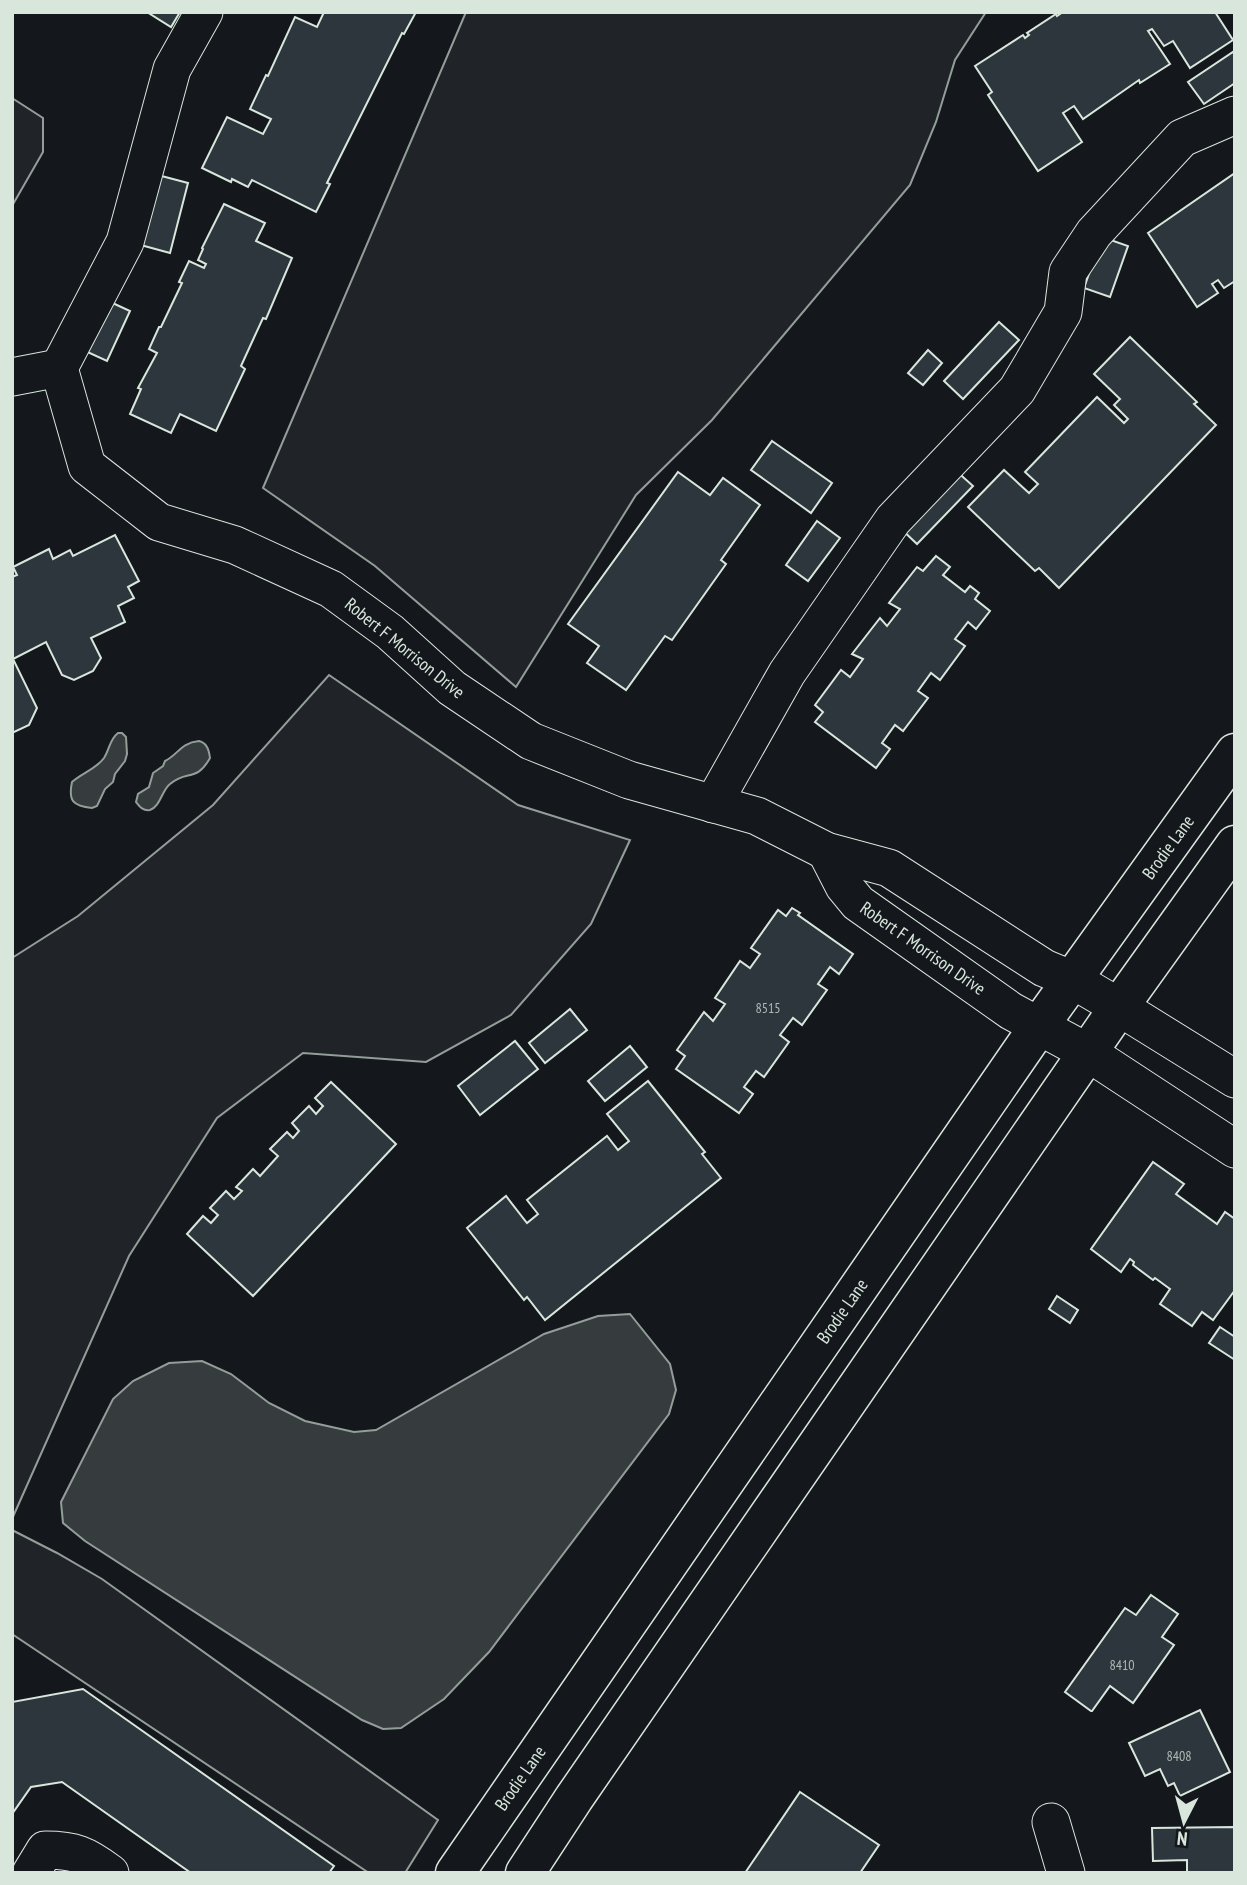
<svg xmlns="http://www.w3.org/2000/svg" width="1247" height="1885" font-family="'PT Sans Narrow',sans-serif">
	<rect width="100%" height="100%" fill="#14181c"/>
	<g fill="#202428" stroke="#939e99" stroke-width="2">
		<polygon points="466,12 986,12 955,60 936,122 910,185 712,420 636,495 516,687 375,566 263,488"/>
		<polygon points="12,98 43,118 43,152 12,206"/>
		<polygon points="329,675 518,805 630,840 591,924 511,1015 426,1062 303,1053 217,1118 129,1256 12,1519 12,958 78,916 213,805"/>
		<polygon points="12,1530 57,1553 102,1579 438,1820 405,1873 369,1873 12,1634"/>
	</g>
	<g fill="#363b3e" stroke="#939e99" stroke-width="2">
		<path d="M118,733H122L126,737L127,754L125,761L115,774L113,782L105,789L97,806L92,808C73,806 68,801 72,782C82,773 96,769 104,758C110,749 109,740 118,733Z"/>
		<path d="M199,741C207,743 209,750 210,758C196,783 187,769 170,784C162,790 160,807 150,810C143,811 140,807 136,802L138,794L149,787L153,773L163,766L165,761C179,754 180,743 199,741Z"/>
		<polygon points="630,1314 670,1364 676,1390 669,1414 489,1652 444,1699 401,1728 383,1729 362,1720 85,1541 63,1523 61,1502 113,1399 133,1381 169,1363 202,1361 231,1374 269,1403 305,1421 354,1432 376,1430 544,1334 598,1316"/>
	</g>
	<g fill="#2c363c" stroke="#d8e6dc" stroke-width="2">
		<polygon points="147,12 180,12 171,27"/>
		<polygon points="324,12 416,12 404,34 402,33 327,183 330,184 316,212 252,180 248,187 232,179 231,182 202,168 227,117 263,134 271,119 250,109 266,75 268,76 295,17 317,27"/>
		<polygon points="1063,12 1215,12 1233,40 1190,68 1173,41 1164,46 1152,29 1148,31 1170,64 1140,83 1139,80 1083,119 1074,106 1063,113 1082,142 1038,171 988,95 992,92 975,66 1023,35 1025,38 1029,35 1027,33 1056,14 1057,16"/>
		<polygon points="1233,52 1235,55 1235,83 1204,104 1188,82"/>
		<polygon points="1235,173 1235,281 1224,288 1218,280 1212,284 1218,293 1197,307 1148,233"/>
		<polygon points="154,174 188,183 170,253 137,244"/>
		<polygon points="224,204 265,223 256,241 292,258 266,319 263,318 241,366 245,369 216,431 180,414 171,433 130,414 141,389 138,388 157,353 149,349 159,327 161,327 182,283 179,282 189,261 204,268 206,264 198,260 203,249 202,248"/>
		<polygon points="1102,237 1128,246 1110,297 1084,288"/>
		<polygon points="106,300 130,311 107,361 83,350"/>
		<polygon points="999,322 1019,340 963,399 944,381"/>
		<polygon points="1130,337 1197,402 1194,404 1216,425 1059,588 1039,568 1035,571 968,507 1004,470 1029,493 1038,484 1025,472 1097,397 1124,423 1128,419 1114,405 1120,399 1094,374"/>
		<polygon points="928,350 942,363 923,385 908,373"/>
		<polygon points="772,441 832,483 811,513 751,470"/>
		<polygon points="953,468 973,486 917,544 898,526"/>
		<polygon points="678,472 710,495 723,478 760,505 721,560 726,564 672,640 665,636 626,690 587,663 599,646 568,624"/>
		<polygon points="817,521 840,538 808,581 786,565"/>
		<polygon points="115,535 139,581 128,587 134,598 118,606 125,622 91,638 101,658 93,671 74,680 62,675 46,642 13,659 37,708 29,725 12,733 12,577 17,575 13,567 49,549 53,559 70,550 73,556"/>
		<polygon points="936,556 950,567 943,575 965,592 970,586 979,593 975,599 990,611 976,629 968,622 955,639 965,646 940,680 931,673 918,691 928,698 903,731 895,725 882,743 890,749 876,768 815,722 823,712 815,705 841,670 850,677 863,659 852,654 880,618 887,626 900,609 889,603 917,567 923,571"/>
		<polygon points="792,908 800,913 798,915 853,954 839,974 830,967 818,984 827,990 802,1025 793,1018 780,1035 789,1042 764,1077 756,1071 744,1087 753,1094 739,1113 676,1069 685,1056 677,1050 704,1012 713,1021 725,1004 715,998 740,961 750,968 760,954 751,948 778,910 786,916"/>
		<polygon points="570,1009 587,1030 545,1063 529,1043"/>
		<polygon points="515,1041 538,1069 480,1115 458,1086"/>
		<polygon points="630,1046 647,1067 605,1101 588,1081"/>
		<polygon points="648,1081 705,1152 702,1154 721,1178 545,1320 527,1297 524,1300 467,1228 506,1196 527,1223 538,1214 527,1200 607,1136 618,1150 629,1141 607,1114"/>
		<polygon points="331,1082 396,1144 253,1296 187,1234 203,1216 211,1223 218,1215 210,1208 226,1191 234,1199 242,1191 236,1187 253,1169 260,1176 278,1156 270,1149 287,1132 293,1138 299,1131 292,1123 309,1106 316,1114 323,1106 315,1098"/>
		<polygon points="1153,1162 1184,1184 1176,1194 1217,1224 1225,1212 1235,1219 1235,1290 1213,1320 1202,1312 1192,1326 1160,1304 1170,1289 1155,1278 1153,1280 1133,1265 1134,1262 1130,1259 1121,1272 1091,1249"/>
		<polygon points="1057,1296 1078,1310 1070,1323 1049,1309"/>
		<polygon points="1220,1327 1235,1337 1235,1360 1209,1343"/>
		<polygon points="1151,1595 1178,1614 1162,1637 1174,1645 1133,1703 1110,1686 1092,1711 1091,1711 1065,1692 1125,1608 1136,1615"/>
		<polygon points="83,1689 334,1866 329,1873 191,1873 62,1782 31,1787 12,1814 12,1702"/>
		<polygon points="1200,1710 1230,1772 1180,1796 1174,1783 1168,1786 1160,1769 1145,1776 1129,1743"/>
		<polygon points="800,1792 879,1845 860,1873 745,1873"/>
		<polygon points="1235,1827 1235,1873 1187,1873 1187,1860 1153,1861 1152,1828"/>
	</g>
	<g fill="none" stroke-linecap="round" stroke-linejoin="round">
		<g stroke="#d8e6dc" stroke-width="39">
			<g id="minor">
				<polyline points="59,368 87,466 159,522 235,545 331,589 390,632 452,688 531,741 629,780 757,816 826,851 889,868 1044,968 1073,980 1119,1007 1235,1079"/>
				<polyline points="59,368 125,242 172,69 204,12"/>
				<polyline points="12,377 59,368"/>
				<polyline points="713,804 787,673 893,520 1017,390 1063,312 1068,272 1094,233 1182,138 1235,115"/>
				<polyline points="826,851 844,886 858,903 1011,1011 1087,1052 1235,1149"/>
				<polyline points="1051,1822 1066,1873"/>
				<path d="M31,1873L45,1850C75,1850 86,1855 110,1873"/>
			</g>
		</g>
		<g stroke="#d8e6dc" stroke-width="41">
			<g id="major">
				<polyline points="455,1873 1039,1026 1235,753"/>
				<polyline points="525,1873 574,1798 1119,1007 1235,845"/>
			</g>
		</g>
		<use href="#minor" stroke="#14181c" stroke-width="37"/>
		<use href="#major" stroke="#14181c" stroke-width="38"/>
	</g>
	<g text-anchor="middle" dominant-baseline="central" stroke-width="5" stroke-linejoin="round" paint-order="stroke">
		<g font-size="14" fill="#adbab4">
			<text x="768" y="1008">8515</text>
			<text x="1122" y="1665">8410</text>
			<text x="1179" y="1756">8408</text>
		</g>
		<g font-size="18" fill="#d8e6dc" stroke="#14181c">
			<text transform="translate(405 648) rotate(39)">Robert F Morrison Drive</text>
			<text transform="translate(1168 847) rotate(-54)">Brodie Lane</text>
			<text transform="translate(923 948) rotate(35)">Robert F Morrison Drive</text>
			<text transform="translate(842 1311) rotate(-55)">Brodie Lane</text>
			<text transform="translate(520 1778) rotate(-55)">Brodie Lane</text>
		</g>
	</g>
	<rect width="1247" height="1885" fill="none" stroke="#d8e6dc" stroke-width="28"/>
	<g transform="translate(1184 1822) rotate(186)" stroke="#14181c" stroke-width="5" paint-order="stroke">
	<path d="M0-5L12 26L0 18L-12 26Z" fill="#d8e6dc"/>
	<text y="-10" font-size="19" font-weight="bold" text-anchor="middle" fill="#d8e6dc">N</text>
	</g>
</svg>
